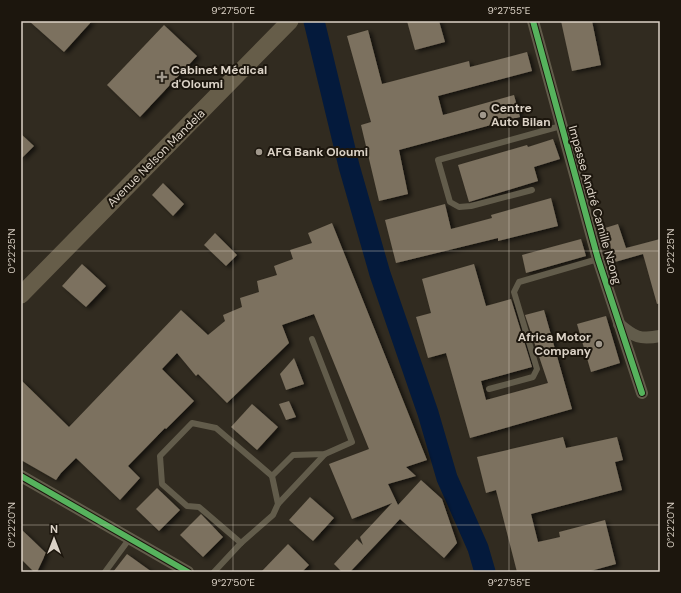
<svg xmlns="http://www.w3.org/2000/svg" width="681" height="593" font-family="'DM Sans',sans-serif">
	<defs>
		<filter id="shadow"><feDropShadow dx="3.5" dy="2" stdDeviation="2" flood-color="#0009"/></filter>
	</defs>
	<rect width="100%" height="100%" fill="#312b20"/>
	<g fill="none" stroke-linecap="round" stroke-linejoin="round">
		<polyline stroke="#041a3c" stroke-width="21" points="314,21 349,166 380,274 428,413 447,478 478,548 485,572"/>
	</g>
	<g fill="#7c715f" filter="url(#shadow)">
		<polygon points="29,21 92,21 64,52"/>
		<polygon points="407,21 439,21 445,42 415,50"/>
		<polygon points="561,21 592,21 601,65 572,71"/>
		<polygon points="164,25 197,56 140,117 107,85"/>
		<polygon points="368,30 382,84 469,61 470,67 527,52 532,71 438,96 443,115 514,95 520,117 399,150 408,194 379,201 361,125 371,122 347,36"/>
		<polygon points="21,134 34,146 21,159"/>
		<polygon points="553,139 560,159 534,167 538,181 469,202 458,165 527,145 528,147"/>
		<polygon points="163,183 184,204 173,216 152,195"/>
		<polygon points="551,198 558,226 498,241 498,238 396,263 385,220 445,204 451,229 492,218 491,215"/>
		<polygon points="332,223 427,460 406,467 416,476 388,484 398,505 421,480 442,499 457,543 444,558 400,519 350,572 342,572 334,564 357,539 363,545 360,537 392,503 352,519 329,464 369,449 314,314 282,325 289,343 227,403 198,374 196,376 177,353 162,369 194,401 166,429 165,428 128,466 140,478 120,500 76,458 61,473 56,480 21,460 21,380 69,427 181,310 208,335 225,321 223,315 242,307 240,298 259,292 257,281 277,275 274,266 293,259 290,250 312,243 308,233"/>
		<polygon points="618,224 626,248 660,239 660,303 657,304 643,254 615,262 605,228"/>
		<polygon points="215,233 237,255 226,266 204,245"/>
		<polygon points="581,239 586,256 526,273 522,255"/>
		<polygon points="82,264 106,286 86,307 62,286"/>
		<polygon points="474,264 486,306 511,299 532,367 481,381 486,400 548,383 525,315 544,310 572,409 470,438 446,353 428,358 416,317 431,313 422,279"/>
		<polygon points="606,316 620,363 591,372 577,324"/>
		<polygon points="294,358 304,384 286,390 280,374"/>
		<polygon points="289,401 296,417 286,420 279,404"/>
		<polygon points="252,404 278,427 257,450 231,427"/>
		<polygon points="563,437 566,448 617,437 623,460 615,462 622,490 531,514 538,542 560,537 559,532 605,520 616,564 587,572 517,572 496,490 486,493 477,457"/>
		<polygon points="157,488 180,510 159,531 136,509"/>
		<polygon points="310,497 334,518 313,541 289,520"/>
		<polygon points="201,514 223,537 203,557 180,535"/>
		<polygon points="21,529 46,553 37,572 34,572 21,559"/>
		<polygon points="288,544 309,565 302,572 261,572"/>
		<polygon points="127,554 152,572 113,572"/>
	</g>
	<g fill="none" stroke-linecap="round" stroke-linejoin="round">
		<g stroke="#625c4b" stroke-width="6">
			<polyline points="532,190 471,206 459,207 450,202 438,160 561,126"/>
			<polyline points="489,389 533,377 537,369 514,292 519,282 598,259"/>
			<polyline points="278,504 325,454"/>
			<polyline points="241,543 199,507 187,506 162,484 160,456 192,423 216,428 272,476"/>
			<polyline points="105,572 130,538"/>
			<polyline points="214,572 241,543 273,515 278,504 272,476 293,455 325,454 352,442 312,339"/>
		</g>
		<g stroke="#625c4b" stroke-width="12">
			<polyline points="533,21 598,259 642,393"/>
			<path d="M619,324C634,337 640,340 660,336"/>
			<polyline points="21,476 188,572"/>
		</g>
		<polyline stroke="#665d49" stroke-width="17" points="21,295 290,21"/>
		<g stroke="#1c160d" stroke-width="8">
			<g id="cycleway">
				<polyline points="533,21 598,259 642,393"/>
				<polyline points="21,476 188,572"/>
			</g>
		</g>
		<use href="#cycleway" stroke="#56b35d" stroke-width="6"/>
	</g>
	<path fill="none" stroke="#dbd2c6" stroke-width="1" stroke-opacity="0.45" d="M233,21V572M509,21V572M21,251H660M21,525H660"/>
	<g fill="#a0988c" stroke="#1c160d" stroke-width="1.5">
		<path d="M160 71h4v4h4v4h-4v4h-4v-4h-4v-4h4z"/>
		<circle cx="483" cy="115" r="4"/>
		<circle cx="259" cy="152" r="4"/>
		<circle cx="599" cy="344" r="4"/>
	</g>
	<g text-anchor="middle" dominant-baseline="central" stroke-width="4" stroke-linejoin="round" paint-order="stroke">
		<g font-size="12" font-weight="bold" fill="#dbd2c6" stroke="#1c160d" text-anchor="start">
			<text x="171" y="70">Cabinet Médical<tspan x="171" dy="14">d'Oloumi</tspan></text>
			<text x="491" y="108">Centre<tspan x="491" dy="14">Auto Bilan</tspan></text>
			<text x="267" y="152">AFG Bank Oloumi</text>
			<text x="591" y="337" text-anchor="end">Africa Motor<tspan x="591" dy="14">Company</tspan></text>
		</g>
		<g font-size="12" fill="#dbd2c6" stroke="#1c160d">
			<text transform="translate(156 158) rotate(-45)">Avenue Nelson Mandela</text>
			<text transform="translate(595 205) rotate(74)">Impasse André Camille Nzong</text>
		</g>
	</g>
	<rect width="681" height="593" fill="none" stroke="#1c160d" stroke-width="44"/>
	<g transform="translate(54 539)" stroke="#1c160d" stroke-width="3" paint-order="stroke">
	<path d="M0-3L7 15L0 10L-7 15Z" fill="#dbd2c6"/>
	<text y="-6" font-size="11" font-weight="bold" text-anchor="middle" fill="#dbd2c6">N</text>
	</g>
	<rect x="22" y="22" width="637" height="549" fill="none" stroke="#dbd2c6" stroke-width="1.5"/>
	<g font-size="10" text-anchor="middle" fill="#dbd2c6">
		<text x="233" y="14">9°27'50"E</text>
		<text x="509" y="14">9°27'55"E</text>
		<text transform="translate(11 251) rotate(-90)" y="4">0°22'25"N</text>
		<text transform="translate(670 251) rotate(-90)" y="4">0°22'25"N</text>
		<text transform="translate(11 525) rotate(-90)" y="4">0°22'20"N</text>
		<text transform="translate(670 525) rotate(-90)" y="4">0°22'20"N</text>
		<text x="233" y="586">9°27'50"E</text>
		<text x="509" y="586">9°27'55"E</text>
	</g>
</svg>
